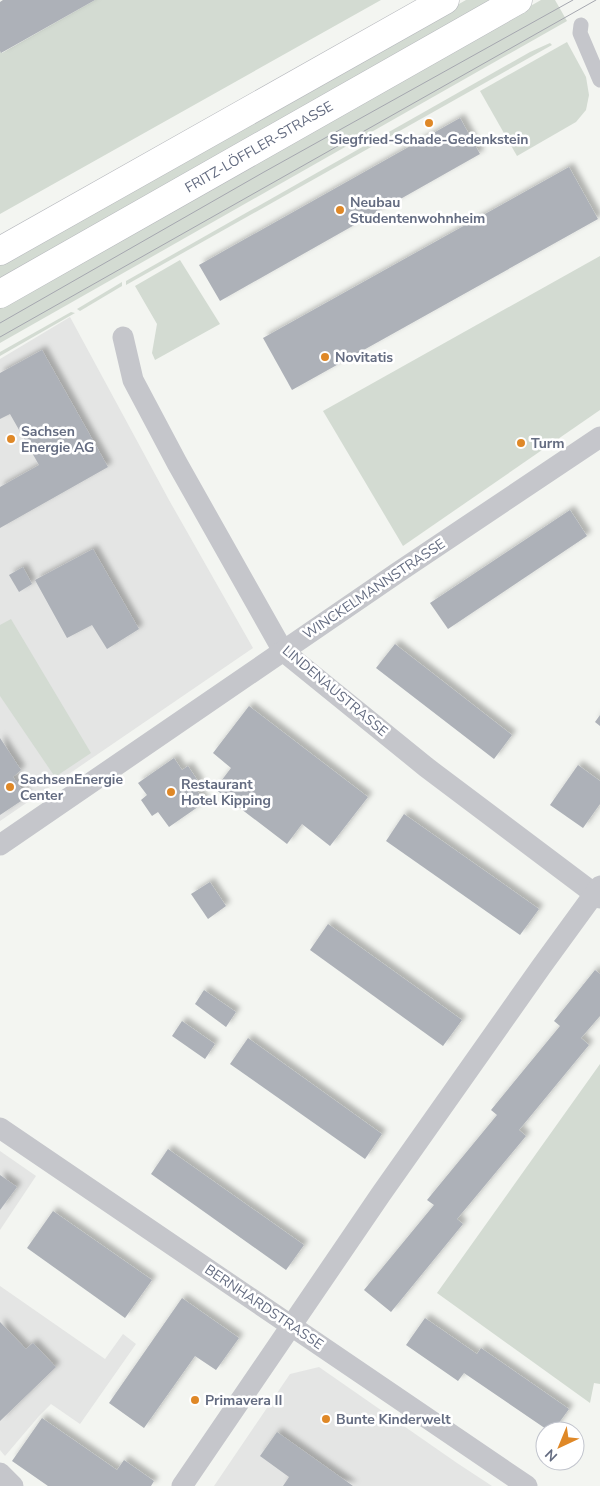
<svg xmlns="http://www.w3.org/2000/svg" width="600" height="1486" font-family="'Nunito Sans',sans-serif">
	<defs>
		<filter id="shadow"><feDropShadow dx="4.5" dy="-4.5" stdDeviation="2.5" flood-color="#0004"/></filter>
	</defs>
	<rect width="100%" height="100%" fill="#f3f5f1"/>
	<g fill="#e4e5e4">
		<polygon points="70,317 169,500 253,648 0,821 0,359"/>
		<polygon points="0,1151 36,1176 0,1230"/>
		<polygon points="0,1286 105,1359 123,1334 136,1344 80,1424 51,1404 39,1416 5,1456 0,1450"/>
		<polygon points="319,1367 457,1463 492,1486 214,1486 290,1374"/>
	</g>
	<g fill="#d3dbd2">
		<polygon points="95,0 381,0 0,214 0,51 2,53"/>
		<polygon points="466,0 497,0 0,281 0,265 89,211"/>
		<polygon points="541,0 555,0 567,21 0,343 0,307"/>
		<polygon points="567,42 586,77 589,95 586,110 576,122 517,156 480,91"/>
		<polygon points="550,43 552,45 126,285 126,281 530,52"/>
		<polygon points="600,256 600,410 403,546 323,411"/>
		<polygon points="180,260 220,324 155,360 152,353 157,324 135,286"/>
		<polygon points="122,282 122,286 80,311 77,309"/>
		<polygon points="71,312 75,313 0,356 0,352"/>
		<polygon points="11,619 91,753 55,777 0,696 0,625"/>
		<polygon points="600,1064 600,1384 594,1383 590,1403 437,1293"/>
	</g>
	<g fill="#adb1b8" filter="url(#shadow)">
		<polygon points="3,0 95,0 1,53 0,51 0,2"/>
		<polygon points="460,118 480,154 220,301 199,265"/>
		<polygon points="569,167 598,219 292,390 263,338"/>
		<polygon points="42,350 108,467 0,528 0,487 39,465 10,414 0,419 0,373"/>
		<polygon points="570,510 587,536 448,629 430,603"/>
		<polygon points="93,549 139,629 107,649 92,625 67,638 35,580"/>
		<polygon points="23,567 32,584 19,592 9,575"/>
		<polygon points="395,644 512,735 494,759 376,668"/>
		<polygon points="249,706 368,797 330,846 302,824 287,844 215,789 231,768 213,753"/>
		<polygon points="600,715 600,726 595,722"/>
		<polygon points="0,738 21,770 13,777 27,797 0,815"/>
		<polygon points="174,758 182,770 188,766 200,784 195,788 205,802 169,827 158,812 152,816 141,800 147,795 138,783"/>
		<polygon points="578,765 600,781 600,804 583,828 550,805"/>
		<polygon points="404,814 539,909 520,935 386,841"/>
		<polygon points="210,882 226,906 208,919 191,894"/>
		<polygon points="328,924 462,1020 443,1046 310,950"/>
		<polygon points="595,970 600,974 600,1016 581,1038 589,1045 519,1130 526,1136 457,1219 463,1224 391,1312 364,1290 434,1205 427,1200 497,1115 491,1110 560,1026 554,1021"/>
		<polygon points="204,990 236,1012 226,1027 195,1004"/>
		<polygon points="182,1021 215,1044 205,1059 172,1036"/>
		<polygon points="248,1038 382,1134 365,1159 230,1064"/>
		<polygon points="168,1149 304,1245 286,1270 151,1174"/>
		<polygon points="0,1175 17,1187 0,1210"/>
		<polygon points="53,1211 152,1280 125,1318 27,1248"/>
		<polygon points="182,1298 239,1338 216,1370 195,1356 144,1428 109,1403"/>
		<polygon points="425,1318 477,1354 481,1348 569,1409 553,1431 549,1431 464,1373 458,1381 406,1345"/>
		<polygon points="0,1322 26,1349 33,1343 56,1367 0,1421"/>
		<polygon points="42,1418 117,1470 124,1460 154,1481 151,1486 48,1486 12,1461"/>
		<polygon points="277,1432 353,1486 283,1486 289,1477 260,1456"/>
	</g>
	<g fill="none" stroke-linecap="round" stroke-linejoin="round">
		<g stroke="#b5b7bc" stroke-width="29">
			<g id="primary">
				<polyline points="0,251 445,0"/>
				<polyline points="0,294 518,0"/>
			</g>
		</g>
		<polyline stroke="#c5c6cb" stroke-width="15" points="581,25 580,33 600,80"/>
		<g stroke="#c5c6cb" stroke-width="21">
			<polyline points="123,337 133,380 177,463 283,651 426,767 600,898"/>
			<polyline points="0,845 397,573 600,437"/>
			<polyline points="0,1128 527,1486"/>
			<polyline points="0,1473 13,1486"/>
			<polyline points="182,1486 381,1194 541,967 600,886"/>
		</g>
		<use href="#primary" stroke="#fff" stroke-width="28"/>
		<g stroke="#a5a7af" stroke-width="1">
			<polyline points="0,323 264,172 573,0"/>
			<polyline points="0,337 596,0"/>
		</g>
	</g>
	<g fill="#df8827" stroke="#fff" stroke-width="2">
		<circle cx="429" cy="123" r="5"/>
		<circle cx="340" cy="210" r="5"/>
		<circle cx="325" cy="357" r="5"/>
		<circle cx="11" cy="439" r="5"/>
		<circle cx="521" cy="443" r="5"/>
		<circle cx="10" cy="787" r="5"/>
		<circle cx="171" cy="792" r="5"/>
		<circle cx="195" cy="1400" r="5"/>
		<circle cx="326" cy="1419" r="5"/>
	</g>
	<g text-anchor="middle" dominant-baseline="central" stroke-width="5" stroke-linejoin="round" paint-order="stroke">
		<g font-size="14" font-weight="bold" fill="#646c81" stroke="#fff" text-anchor="start">
			<text x="429" y="139" text-anchor="middle">Siegfried-Schade-Gedenkstein</text>
			<text x="350" y="202">Neubau<tspan x="350" dy="16">Studentenwohnheim</tspan></text>
			<text x="335" y="357">Novitatis</text>
			<text x="21" y="431">Sachsen<tspan x="21" dy="16">Energie AG</tspan></text>
			<text x="531" y="443">Turm</text>
			<text x="20" y="779">SachsenEnergie<tspan x="20" dy="16">Center</tspan></text>
			<text x="181" y="784">Restaurant<tspan x="181" dy="16">Hotel Kipping</tspan></text>
			<text x="205" y="1400">Primavera II</text>
			<text x="336" y="1419">Bunte Kinderwelt</text>
		</g>
		<g font-size="14" fill="#646c81" stroke="#fff">
			<text transform="translate(259 147) rotate(-30)">FRITZ-LÖFFLER-STRASSE</text>
			<text transform="translate(374 589) rotate(-34)">WINCKELMANNSTRASSE</text>
			<text transform="translate(335 691) rotate(40)">LINDENAUSTRASSE</text>
			<text transform="translate(264 1307) rotate(34)">BERNHARDSTRASSE</text>
		</g>
	</g>
	<g transform="translate(560 1446) rotate(224)"><circle r="24" fill="#ffffff" stroke="#c1c4cd"/>
	<path d="M0-4L9 19L0 12L-9 19Z" fill="#df8827"/>
	<text y="-8" font-size="14" font-weight="bold" text-anchor="middle" fill="#646c81">N</text>
	</g>
</svg>
